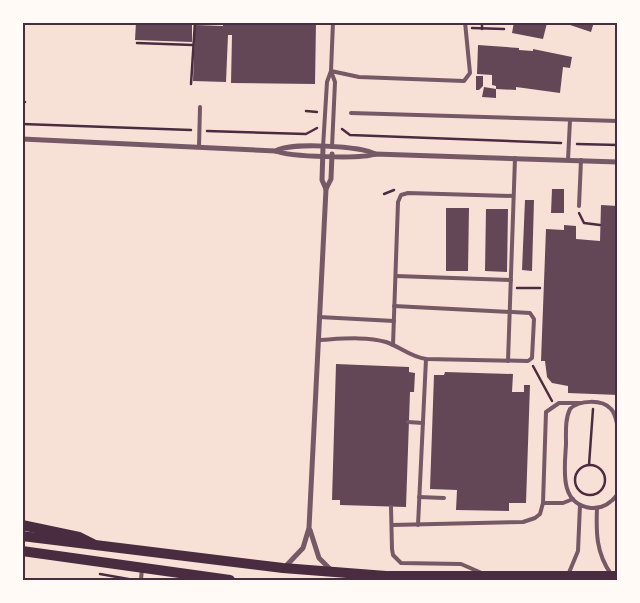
<svg xmlns="http://www.w3.org/2000/svg" width="640" height="603" font-family="'PT Sans Narrow',sans-serif">
	<rect width="100%" height="100%" fill="#f7e1d7"/>
	<g fill="#644757">
		<polygon points="136,22 192,22 192,42 135,40"/>
		<polygon points="223,22 316,22 315,84 231,83 232,35 228,35 226,82 193,81 195,25 223,26"/>
		<polygon points="514,22 547,23 543,39 512,33"/>
		<polygon points="561,22 594,22 591,32"/>
		<polygon points="478,45 519,48 519,50 533,51 533,49 572,57 570,68 563,67 560,93 516,87 516,90 496,89 496,98 482,97 484,87 496,89 496,86 492,85 492,75 477,74"/>
		<polygon points="476,76 483,76 483,86 479,90 476,90"/>
		<polygon points="552,189 564,189 564,213 551,213"/>
		<polygon points="525,200 534,200 532,271 522,270"/>
		<polygon points="601,205 618,206 618,395 568,393 568,386 552,383 547,377 545,361 541,361 546,229 564,230 564,225 576,226 576,239 600,241"/>
		<polygon points="446,208 469,208 468,271 446,271"/>
		<polygon points="486,209 508,209 507,272 485,271"/>
		<polygon points="336,364 409,367 409,372 415,373 414,392 410,392 406,507 340,505 340,500 332,500"/>
		<polygon points="445,372 513,374 512,392 524,392 524,385 530,385 526,503 509,503 509,511 456,510 457,490 430,489 434,375 444,375"/>
	</g>
	<g fill="none" stroke-linecap="round" stroke-linejoin="round">
		<g stroke="#4a2c40" stroke-width="2.5">
			<polyline points="202,22 221,23"/>
			<polyline points="482,22 482,29"/>
			<polyline points="472,28 504,29"/>
			<polyline points="137,43 193,45"/>
			<polyline points="191,84 195,22"/>
			<polyline points="22,102 25,102"/>
			<polyline points="306,111 317,112"/>
			<polyline points="22,124 191,130"/>
			<polyline points="342,129 350,135 561,143"/>
			<polyline points="207,131 306,134 317,128"/>
			<polyline points="577,144 618,145"/>
			<polyline points="384,194 394,190"/>
			<polyline points="579,213 584,223 600,225"/>
			<polyline points="517,288 540,288"/>
			<polyline points="533,366 552,401"/>
			<circle cx="590" cy="480" r="15"/>
			<polyline points="589,465 593,409"/>
			<polyline points="100,574 134,580"/>
		</g>
		<g stroke="#755966" stroke-width="4">
			<polyline points="331,71 359,77 464,81 470,73 465,22"/>
			<polyline points="351,113 618,121"/>
			<polyline points="199,147 200,107"/>
			<polyline points="323,147 327,82 331,71"/>
			<polyline points="332,147 335,82 331,71 333,22"/>
			<polyline points="568,160 570,120"/>
			<polyline points="579,206 581,160"/>
			<polyline points="396,276 511,280"/>
			<polyline points="319,317 394,321"/>
			<path d="M318,340C339,339 366,336 386,342C401,347 410,357 426,359L528,361L532,358L534,319L530,313L394,306"/>
			<polyline points="393,345 398,202 401,195 408,193 513,196"/>
			<polyline points="508,361 515,158"/>
			<polyline points="408,422 423,423"/>
			<path d="M618,428C616,421 616,414 611,409C602,399 579,400 570,409C565,419 566,432 566,444C565,467 558,504 591,508C602,509 611,503 618,494"/>
			<polyline points="419,497 444,498"/>
			<polyline points="543,503 563,503 573,499"/>
			<polyline points="391,507 392,549 393,555 401,563 461,564 484,574"/>
			<path d="M597,508C596,532 596,553 611,574"/>
			<polyline points="392,525 523,522 535,518 540,514 543,503 546,412 559,403 580,403"/>
			<polyline points="418,525 426,359"/>
			<polyline points="568,575 578,551 580,505"/>
			<polyline points="141,580 142,568"/>
		</g>
		<g stroke="#755966" stroke-width="5">
			<path d="M22,139L276,151C289,157 363,159 375,154L618,162"/>
			<path d="M276,151C289,142 362,146 375,154"/>
			<polyline points="326,189 331,179 332,154"/>
			<polyline points="310,530 319,558 331,570"/>
			<polyline points="285,567 303,548 309,528 326,189 322,180 323,148"/>
		</g>
		<g stroke="#4a2c40" stroke-width="10">
			<polyline points="22,525 79,537 93,544"/>
			<polyline points="22,536 283,568 386,576 618,576"/>
			<polyline points="22,551 230,580"/>
		</g>
	</g>
	<rect width="640" height="603" fill="none" stroke="#fffaf5" stroke-width="48"/>
	<rect x="24" y="24" width="592" height="555" fill="none" stroke="#4a2c40" stroke-width="2"/>
</svg>
